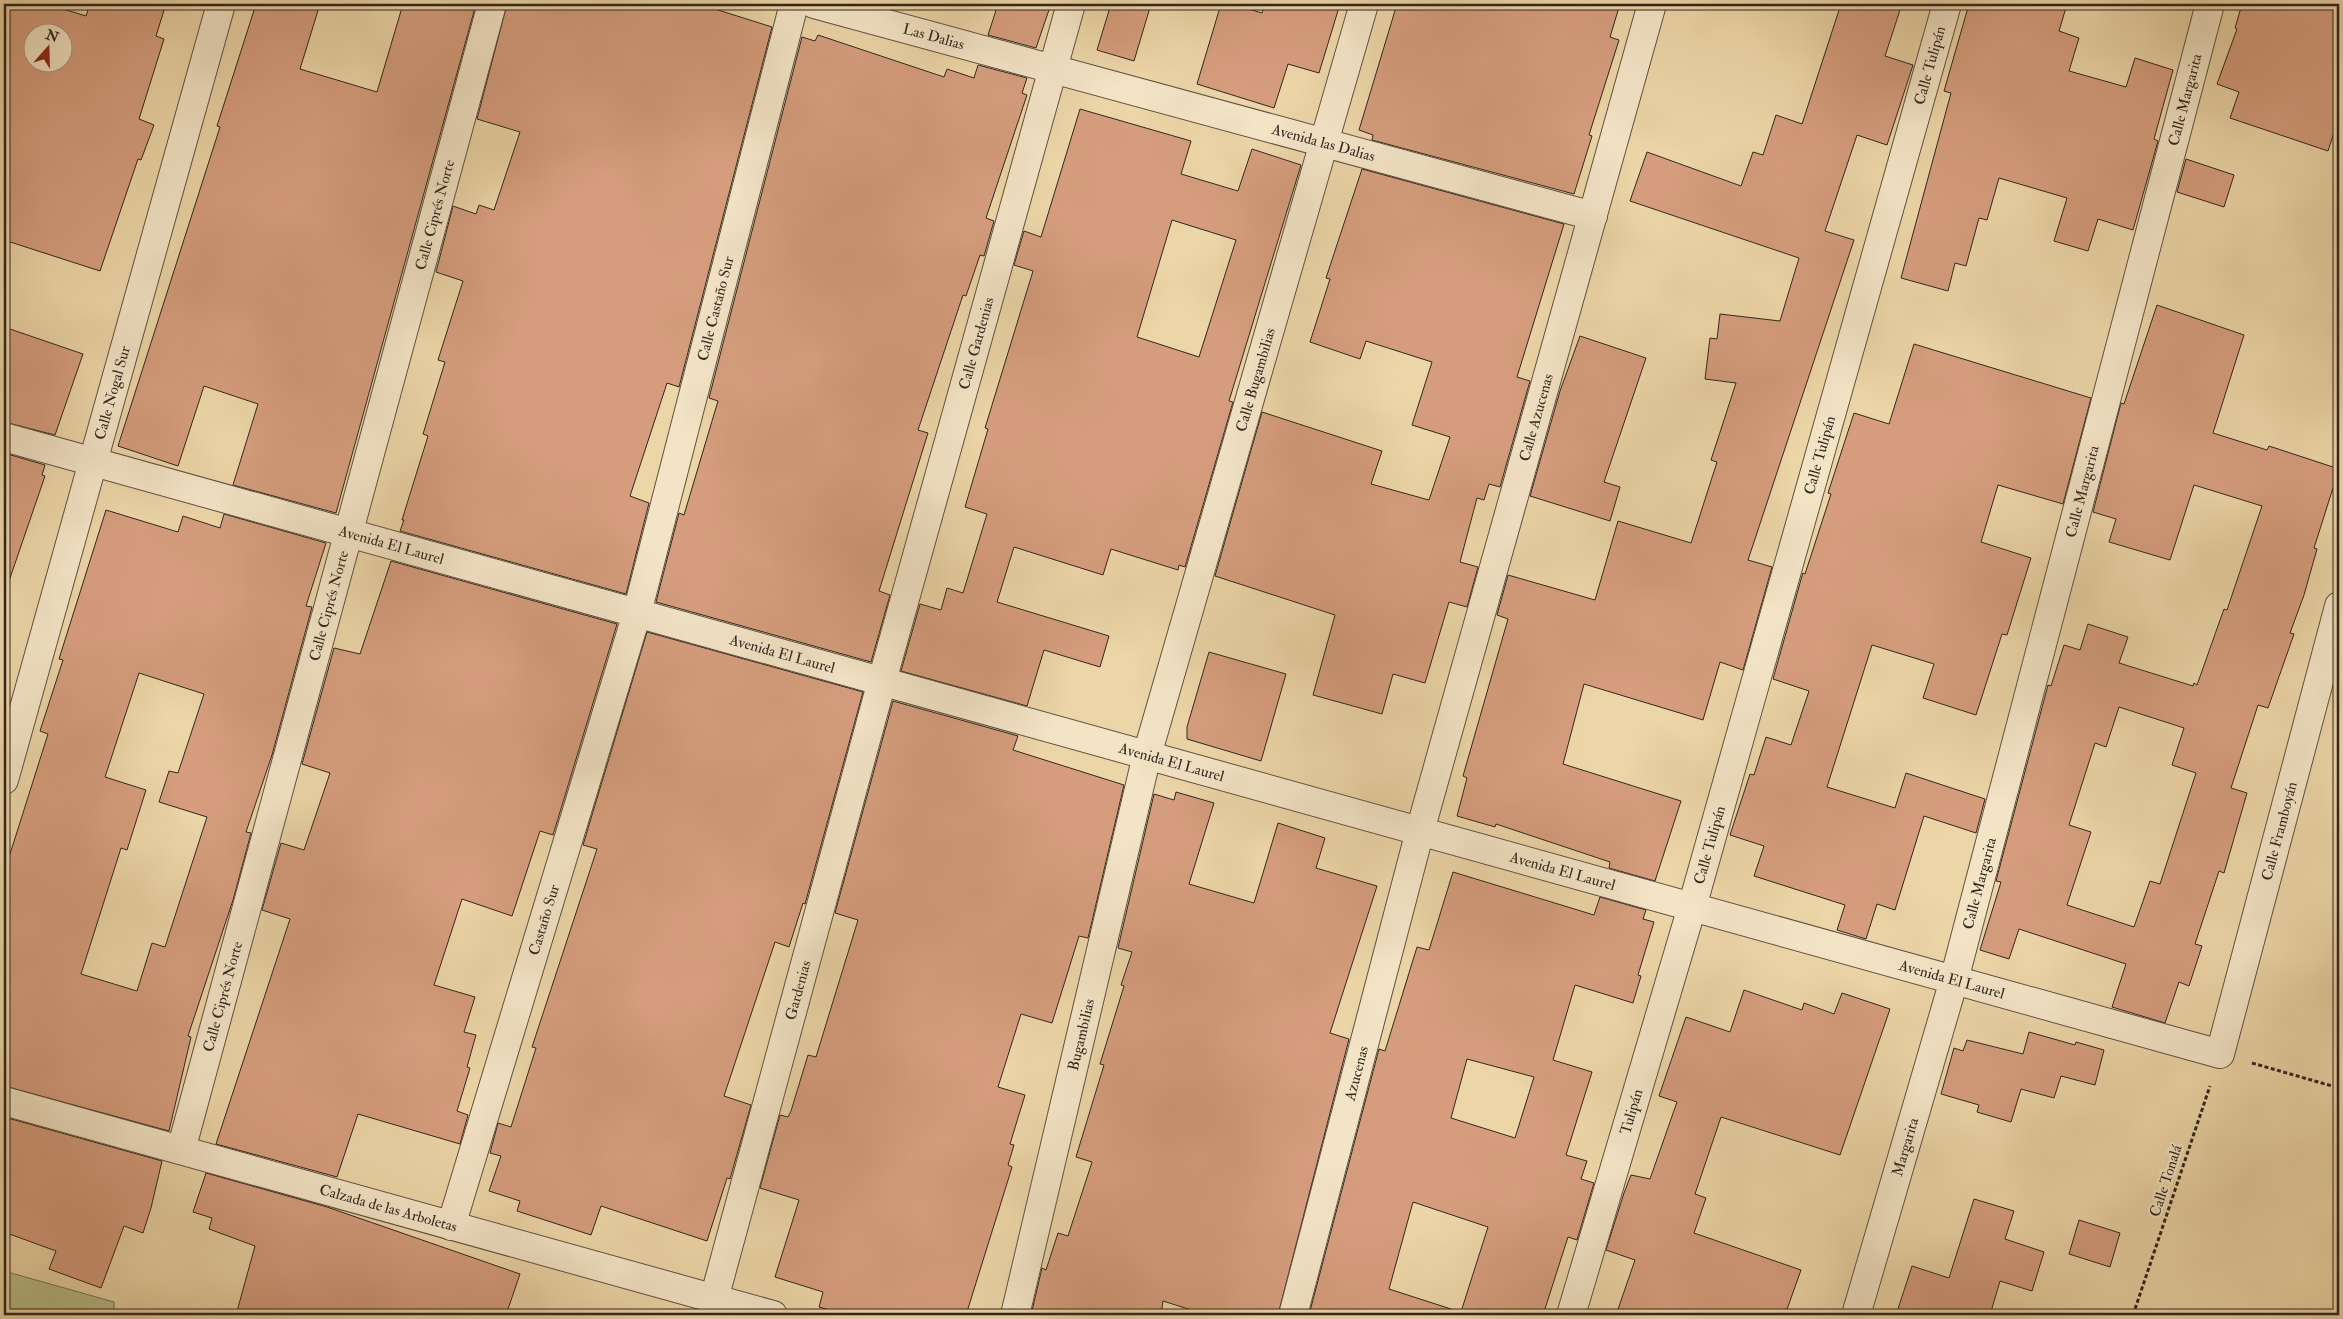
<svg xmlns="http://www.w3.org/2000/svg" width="2343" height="1319" font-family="'IM FELL Double Pica',serif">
	<rect width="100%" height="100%" fill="#ecd5a7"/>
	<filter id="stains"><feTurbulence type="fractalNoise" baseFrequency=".004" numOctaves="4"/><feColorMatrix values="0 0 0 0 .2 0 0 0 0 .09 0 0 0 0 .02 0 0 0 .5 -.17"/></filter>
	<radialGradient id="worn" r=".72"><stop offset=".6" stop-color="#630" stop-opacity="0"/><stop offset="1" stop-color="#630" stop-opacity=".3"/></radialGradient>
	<polygon fill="#b8bd87" stroke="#747253" points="4,1271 114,1302 114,1315 4,1315"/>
	<g fill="#d59d7d" stroke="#30271f" fill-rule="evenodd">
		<path d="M4,4H47L86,16L90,4H166L156,36L164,39L139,119L154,125L141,160L138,159L100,271L4,240ZM32,32H62V62H32Z"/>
		<polygon points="256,4 320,4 300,69 377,92 403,4 476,4 336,513 233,485 258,404 204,386 178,466 118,446 220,127 217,126"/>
		<polygon points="507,4 699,4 772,27 679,387 667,383 630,496 649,503 626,594 400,531 404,520 402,520 428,436 423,434 445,362 438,360 463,281 436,272 453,206 476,214 479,205 494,210 520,132 477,119"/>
		<polygon points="998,4 1051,4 1036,48 988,35"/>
		<polygon points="1111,4 1151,4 1134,61 1097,50"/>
		<polygon points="1221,4 1232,4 1262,13 1265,4 1340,4 1319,73 1288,64 1274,108 1197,84"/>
		<polygon points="1397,4 1620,4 1610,37 1619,40 1589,135 1592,136 1574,194 1372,140 1373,135 1359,130"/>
		<polygon points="1841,4 1902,4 1885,56 1913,65 1887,145 1857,135 1825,231 1854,240 1748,560 1772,567 1743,670 1720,662 1703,720 1584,684 1563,764 1681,801 1655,881 1609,868 1610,862 1496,824 1495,827 1457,816 1467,778 1463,776 1508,619 1497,615 1508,575 1595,600 1618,521 1691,543 1717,462 1711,460 1736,383 1705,379 1710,338 1717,339 1720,314 1780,321 1799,258 1630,201 1647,152 1741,186 1753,152 1763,155 1776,115 1802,124"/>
		<polygon points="1969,4 2067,4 2059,31 2079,38 2069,71 2126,87 2135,58 2173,70 2154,139 2158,141 2133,230 2098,219 2088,251 2054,241 2067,198 1999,178 1987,220 1979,218 1966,266 1955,263 1948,291 1901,278 1951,93 1944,91"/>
		<polygon points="2242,4 2339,4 2339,117 2328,151 2230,118 2239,92 2217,84 2237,29 2235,28"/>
		<polygon points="818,35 944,77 947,69 974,78 978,65 1027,78 1022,93 1027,95 986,218 994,221 984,256 980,255 966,296 963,295 918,430 928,433 879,591 890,595 871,662 656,602 679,513 684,515 718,401 709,398 802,37 815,41"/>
		<path d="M1080,109L1191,141L1181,174L1238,191L1252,149L1301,165L1229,401L1233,402L1185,567L1179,565L1178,570L1111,549L1103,575L1014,547L997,602L1109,636L1100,667L1044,650L1027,706L901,671L920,604L941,610L947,588L963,593L987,514L965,507L988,429L985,428L1033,271L1014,265L1024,231L1041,237ZM1172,220L1236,240L1199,357L1137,337Z"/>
		<polygon points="2186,159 2234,175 2224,207 2177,192"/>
		<polygon points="1362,169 1564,224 1517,377 1530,381 1500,487 1489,484 1484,500 1477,498 1460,562 1478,567 1467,607 1449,602 1425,683 1393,674 1382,714 1313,695 1335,615 1215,576 1262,412 1382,451 1371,484 1429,500 1450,437 1412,425 1432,362 1366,341 1360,359 1310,342 1330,279 1326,278"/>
		<path d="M2157,305L2244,335L2213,433L2267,450L2269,446L2339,469L2314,548L2317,549L2304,595L2290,633L2294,634L2268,708L2258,705L2231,788L2247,793L2224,873L2219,871L2195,944L2202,946L2189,986L2179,982L2165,1023L2112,1007L2126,964L2019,929L2009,959L1980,950L2001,882L1996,881L2048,685L2051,686L2064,645L2080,650L2088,624L2128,637L2119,663L2193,686L2194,683L2197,685L2224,609L2227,610L2262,506L2194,485L2170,560L2109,542L2116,519L2093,512L2121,403L2124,404ZM2119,707L2184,728L2172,765L2196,773L2160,884L2150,881L2134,927L2067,905L2091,832L2069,825L2095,743L2106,747Z"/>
		<polygon points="4,327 83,354 55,435 4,422"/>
		<polygon points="1580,336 1646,358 1604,482 1620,487 1610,521 1530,496 1560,391"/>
		<polygon points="1914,344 2091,398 2063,504 1998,485 1981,542 2031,558 2007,635 2002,634 1976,715 1923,698 1934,664 1872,645 1827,787 1895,808 1906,773 1985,799 1976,833 1924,816 1895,910 1877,904 1866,939 1837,930 1845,905 1754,876 1764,846 1730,835 1750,774 1754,775 1766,737 1791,745 1809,691 1773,679 1802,576 1803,573 1805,574 1831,494 1828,493 1854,413 1889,424"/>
		<polygon points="4,453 45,465 42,475 45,476 9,581 4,580"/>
		<path d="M106,510L178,532L183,516L220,528L224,514L326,543L306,606L312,607L272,755L246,832L251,833L233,900L188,1036L191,1037L169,1131L4,1086V873L48,734L40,731L63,660L59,659ZM139,673L204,694L178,773L169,771L159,802L207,817L165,947L152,943L137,991L81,974L121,848L127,850L146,790L105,777Z"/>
		<polygon points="391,561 617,624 553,835 540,831 512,916 462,899 434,985 475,997 464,1032 476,1035 467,1067 470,1068 457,1111 468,1115 460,1144 358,1114 337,1177 216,1144 290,919 262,910 281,843 304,850 330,773 302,764 334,648 360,654"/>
		<polygon points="647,632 863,692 805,904 803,903 789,947 775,942 724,1096 751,1105 730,1179 727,1178 707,1241 601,1206 591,1235 517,1211 520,1201 489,1191 501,1156 490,1153 498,1123 511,1127 536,1048 532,1047 597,849 583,845"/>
		<polygon points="1209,652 1286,674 1261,761 1187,739 1187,727"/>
		<polygon points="893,701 1018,736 1013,750 1124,785 1088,938 1079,936 1052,1023 1021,1014 998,1087 1025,1095 1010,1144 1014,1145 1008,1165 1012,1167 1009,1177 966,1315 846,1315 819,1307 823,1292 775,1277 799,1200 760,1188 780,1115 788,1117 791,1111 808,1055 816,1057 858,920 835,913"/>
		<polygon points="1176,792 1214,803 1189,884 1254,903 1278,823 1325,838 1316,868 1377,886 1330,1033 1349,1039 1278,1315 1207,1315 1163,1301 1161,1315 1031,1315 1042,1268 1046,1270 1058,1233 1068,1236 1092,1162 1076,1157 1104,1065 1100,1064 1124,986 1121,985 1132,952 1118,948 1154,794 1174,800"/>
		<path d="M1453,872L1594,915L1600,897L1646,910L1643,919L1654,922L1638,975L1641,976L1633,1003L1575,985L1553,1060L1592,1072L1566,1155L1587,1161L1581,1179L1594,1183L1577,1240L1568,1237L1543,1315H1460L1488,1227L1413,1202L1389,1289L1451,1309L1450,1315H1309L1379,1049L1385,1051L1417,947L1429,950ZM1467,1059L1534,1077L1515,1138L1451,1118Z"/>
		<polygon points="1744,990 1802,1010 1804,1003 1834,1014 1842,993 1890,1009 1840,1155 1721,1117 1695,1194 1706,1198 1694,1233 1801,1270 1785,1315 1616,1315 1635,1260 1606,1250 1624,1193 1631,1175 1650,1179 1677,1102 1659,1096 1686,1017 1730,1032"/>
		<polygon points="2029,1032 2075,1045 2076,1042 2104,1050 2095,1085 2061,1076 2054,1098 2021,1089 2011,1122 1977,1112 1979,1105 1941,1094 1954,1048 1963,1051 1967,1040 2023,1054"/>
		<polygon points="4,1117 162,1161 151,1208 143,1233 124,1226 101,1288 49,1269 56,1251 4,1232"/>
		<polygon points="206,1173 327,1207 520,1274 506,1315 236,1315 255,1246 209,1229 212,1218 193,1212"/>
		<polygon points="1974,1199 2014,1211 2005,1239 2044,1252 2032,1291 2000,1281 1990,1315 1896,1315 1912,1266 1949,1278"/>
		<polygon points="2079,1220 2120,1233 2110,1267 2069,1254"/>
	</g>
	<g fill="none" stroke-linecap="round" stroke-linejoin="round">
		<g stroke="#5f5241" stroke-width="30">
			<g id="minor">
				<path id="s1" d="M814,4L1593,216"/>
				<path id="s2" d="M4,437L2220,1054L2339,606"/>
				<path id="s3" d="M4,780L221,4"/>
				<path id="s4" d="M4,1101L773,1315"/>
				<path id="s5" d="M181,1150L492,4"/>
				<path id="s6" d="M451,1226L637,613L794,4"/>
				<path id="s7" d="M714,1299L882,681L1071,4"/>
				<path id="s8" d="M1015,1315L1147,755L1364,4"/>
				<path id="s9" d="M1293,1315L1420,831L1652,4"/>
				<path id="s10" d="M1571,1315L1692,907L1947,4"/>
				<path id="s11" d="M1856,1315L1954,980L2210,4"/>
			</g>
		</g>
		<g stroke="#30271f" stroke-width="3" stroke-dasharray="4 2.5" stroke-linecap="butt">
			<polyline points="2252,1063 2339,1088"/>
			<polyline points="2133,1315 2210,1086"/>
		</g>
		<use href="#minor" stroke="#f3e4c6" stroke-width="28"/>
	</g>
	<g text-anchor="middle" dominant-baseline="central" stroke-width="4.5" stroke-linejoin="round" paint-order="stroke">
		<g font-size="15" fill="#30271f" stroke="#f3e4c6">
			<text stroke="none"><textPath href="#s1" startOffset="124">Las Dalias</textPath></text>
			<text stroke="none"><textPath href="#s10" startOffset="1300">Calle Tulipán</textPath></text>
			<text stroke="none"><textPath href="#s11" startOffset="1259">Calle Margarita</textPath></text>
			<text stroke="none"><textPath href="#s1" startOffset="528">Avenida las Dalias</textPath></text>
			<text stroke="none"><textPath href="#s5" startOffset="969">Calle Ciprés Norte</textPath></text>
			<text stroke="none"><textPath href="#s6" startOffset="955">Calle Castaño Sur</textPath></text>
			<text stroke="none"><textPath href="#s7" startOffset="991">Calle Gardenias</textPath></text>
			<text stroke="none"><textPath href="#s8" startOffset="966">Calle Bugambilias</textPath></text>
			<text stroke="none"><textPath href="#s3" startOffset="402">Calle Nogal Sur</textPath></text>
			<text stroke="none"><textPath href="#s9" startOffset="930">Calle Azucenas</textPath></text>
			<text stroke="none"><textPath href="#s10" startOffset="895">Calle Tulipán</textPath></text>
			<text stroke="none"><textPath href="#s11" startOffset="854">Calle Margarita</textPath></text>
			<text stroke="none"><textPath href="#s2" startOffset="402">Avenida El Laurel</textPath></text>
			<text stroke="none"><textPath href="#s5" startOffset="564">Calle Ciprés Norte</textPath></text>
			<text stroke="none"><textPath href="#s2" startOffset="808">Avenida El Laurel</textPath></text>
			<text stroke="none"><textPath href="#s2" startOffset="1212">Avenida El Laurel</textPath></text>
			<text stroke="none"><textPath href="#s2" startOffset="2531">Calle Framboyán</textPath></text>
			<text stroke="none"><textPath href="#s10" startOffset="490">Calle Tulipán</textPath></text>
			<text stroke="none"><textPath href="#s2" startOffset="1618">Avenida El Laurel</textPath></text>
			<text stroke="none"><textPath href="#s11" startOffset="449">Calle Margarita</textPath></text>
			<text stroke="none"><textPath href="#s6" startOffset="320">Castaño Sur</textPath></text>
			<text stroke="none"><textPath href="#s2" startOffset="2022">Avenida El Laurel</textPath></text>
			<text stroke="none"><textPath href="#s7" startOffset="320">Gardenias</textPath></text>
			<text stroke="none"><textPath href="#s5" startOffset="159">Calle Ciprés Norte</textPath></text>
			<text stroke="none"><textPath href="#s8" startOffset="288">Bugambilias</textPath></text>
			<text stroke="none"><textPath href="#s9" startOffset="250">Azucenas</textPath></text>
			<text stroke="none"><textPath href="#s10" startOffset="212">Tulipán</textPath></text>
			<text stroke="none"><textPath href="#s11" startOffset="175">Margarita</textPath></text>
			<text transform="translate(2166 1181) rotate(-72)">Calle Tonalá</text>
			<text stroke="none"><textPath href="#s4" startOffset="399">Calzada de las Arboletas</textPath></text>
		</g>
	</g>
	<rect width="2343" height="1319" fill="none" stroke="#ecd5a7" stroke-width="20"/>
	<rect x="5" y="5" width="2333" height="1309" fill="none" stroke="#30271f" stroke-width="2.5"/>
	<rect x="10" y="10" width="2323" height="1299" fill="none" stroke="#30271f"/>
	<g transform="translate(48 48) rotate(20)"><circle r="24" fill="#f3e4c6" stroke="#a59883"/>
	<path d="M0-4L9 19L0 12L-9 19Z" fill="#8f2418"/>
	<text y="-8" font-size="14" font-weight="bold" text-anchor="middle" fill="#30271f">N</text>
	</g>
	<rect width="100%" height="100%" filter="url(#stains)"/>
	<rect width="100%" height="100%" fill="url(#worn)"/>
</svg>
